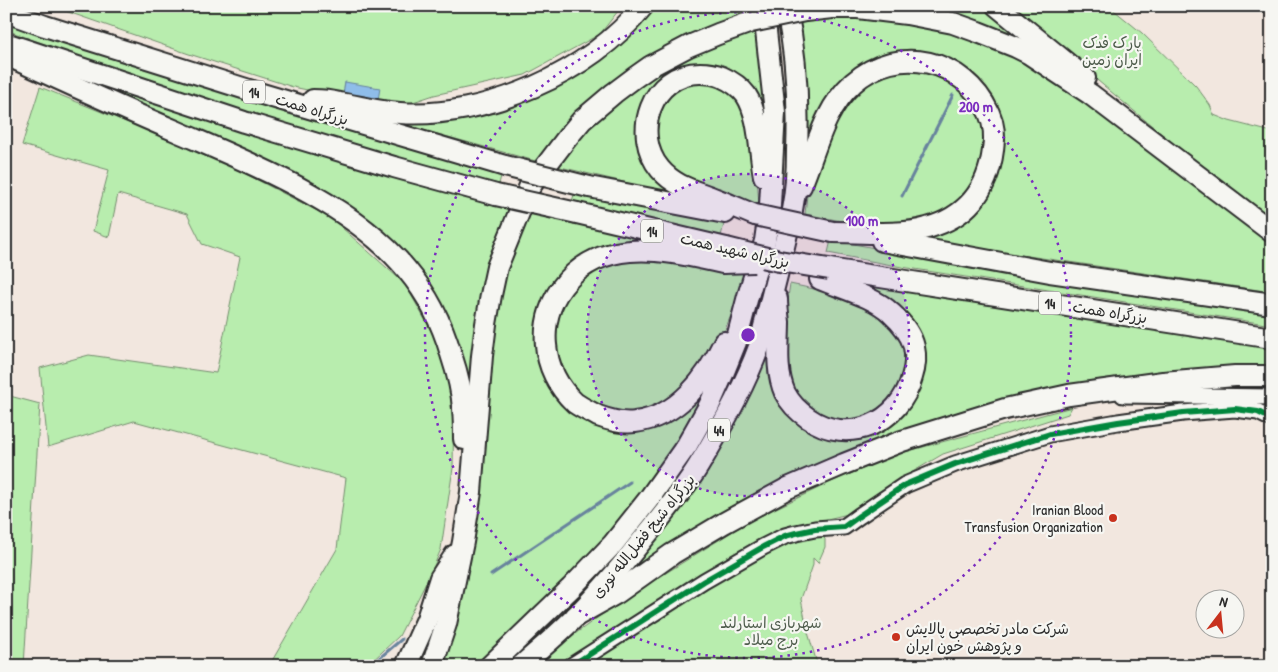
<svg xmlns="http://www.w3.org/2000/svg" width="1278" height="672" font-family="'Patrick Hand','Playpen Sans Arabic',sans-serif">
	<rect width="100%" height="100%" fill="#f2e7df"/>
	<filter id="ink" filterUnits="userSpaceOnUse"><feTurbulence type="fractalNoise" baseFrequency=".02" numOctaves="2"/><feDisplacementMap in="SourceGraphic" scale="10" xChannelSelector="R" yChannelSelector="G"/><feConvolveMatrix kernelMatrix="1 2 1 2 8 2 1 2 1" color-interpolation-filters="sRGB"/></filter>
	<g filter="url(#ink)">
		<g fill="#b8edae" stroke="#728c6c">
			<polygon points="51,6 622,6 600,34 525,75 434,95 407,104 331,95 293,87 189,54"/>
			<polygon points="651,6 752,6 754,15 711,29 539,162 336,106 483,113"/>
			<polygon points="902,6 985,6 1017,29 1095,92"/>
			<path d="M1008,6H1109L1142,33L1196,86L1210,105L1214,115L1229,121L1272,132V221C1181,153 1096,78 1008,6Z"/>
			<polygon points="853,15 925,24 1002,48 1074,93 1188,181 1272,243 1272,292 879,234 941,228 997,161 967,76 870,65 805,162 796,20"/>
			<polygon points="6,18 145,67 314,121 502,172 499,184 447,172 266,119 80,57 6,30"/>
			<polygon points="756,28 764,104 767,135 750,91 679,70 641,144 716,202 636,185 552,165 585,128 666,65"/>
			<polygon points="23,55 512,207 468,453 465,394 389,242"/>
			<polygon points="931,68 977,102 989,139 971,194 922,225 852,223 805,214 807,195 814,162 836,111 874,75"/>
			<polygon points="710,78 740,96 756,162 759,205 708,193 660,160 654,118 671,89"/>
			<polygon points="40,87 213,157 331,218 405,284 438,343 454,394 453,468 441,549 431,573 399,636 367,666 269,666 337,549 346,478 134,421 48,447 40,368 89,355 216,373 240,257 202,244 187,214 118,194 109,237 93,231 109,170 22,145"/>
			<polygon points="575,192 724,224 721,236 571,204"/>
			<polygon points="526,210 743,260 644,245 560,278 551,385 628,429 713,372 695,418 616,531 482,666 438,666 498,291"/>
			<polygon points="831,240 1008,272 1272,314 1272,325 902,267 828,253"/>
			<polygon points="626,257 712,267 745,274 732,313 718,346 708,362 663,407 633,416 605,412 574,393 554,361 554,316 579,278"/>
			<path d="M824,277L1272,348V367C1203,369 1133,372 1065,385C1001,397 938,417 877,440C822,461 767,485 717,514C679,537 644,564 609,590L771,335L801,420L891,421L916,334Z"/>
			<polygon points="790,284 833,293 871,305 907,340 905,386 873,419 825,422 788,388 785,317"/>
			<polygon points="6,395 40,404 24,666 6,666"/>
			<polygon points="1072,407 1068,414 943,454 887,487 852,513 778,531 719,562 562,666 536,666 555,648 624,599 751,520 829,483 897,454"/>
			<polygon points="821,535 825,539 825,547 818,563 813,558 813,565 801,599 807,629 816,660 819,666 578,666 779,544"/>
		</g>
		<polygon fill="#8fbde9" stroke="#67839d" points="345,82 380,88 378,100 343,94"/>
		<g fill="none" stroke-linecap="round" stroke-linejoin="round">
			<g stroke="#67839d" stroke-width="3">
				<polyline points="902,196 953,95"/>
				<polyline points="491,575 630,482"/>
				<polyline points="370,666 402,639"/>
			</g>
			<g stroke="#2b2b2b" stroke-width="19">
				<g id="tertiary">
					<polyline points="1123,395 1272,397"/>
					<polyline points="571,666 704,581 763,547 785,536 796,533 815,529 844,527 859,516 905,485 955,464 1050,434 1118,422 1183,413 1235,409 1258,412 1272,419"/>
				</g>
			</g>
			<g stroke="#2b2b2b" stroke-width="24">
				<g id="trunk">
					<polyline points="997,6 1085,78"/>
					<polyline points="805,11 832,8 858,8 907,14 953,23 978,32 1016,47 1028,53 1090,94 1272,232"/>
					<polyline points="6,12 45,26 262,94 505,166"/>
					<polyline points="11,45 244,122 394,167 496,195"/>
					<path d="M6,55C63,81 119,107 176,131C254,165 352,203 407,270C428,295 442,323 451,354C457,372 462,390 463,409C464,419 464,429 464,439"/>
					<path d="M313,100C322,100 331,101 339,103C359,106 379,112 400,113C484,119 591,73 643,6"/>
					<path d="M801,186C816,151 823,110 853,83C898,43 964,59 989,113C994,124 995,138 993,150C988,190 967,217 927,228C901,236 861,232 833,232"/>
					<polyline points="589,187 725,213"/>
					<polyline points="577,213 726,248"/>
					<path d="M755,215C742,210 729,204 716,199C696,191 675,187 660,169C631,134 651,73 700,73C708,73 715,74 722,77C731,81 740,87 746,95C760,116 759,152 764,176"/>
					<polyline points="882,241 1050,272 1272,304"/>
					<path d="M723,263C695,257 659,248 630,251C605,253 583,263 567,281C535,317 540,371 575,403C582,408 591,412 598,416C609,420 623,424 635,422C678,417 707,378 724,342"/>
					<polyline points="829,269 1272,338"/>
					<path d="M777,299C777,306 778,314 779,322C779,345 775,370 785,393C790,403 798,411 808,418C848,446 900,423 912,377C915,368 916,356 914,347C911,334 901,322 891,313C875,297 841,288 820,279"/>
					<polyline points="576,616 617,593 672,554 724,523 788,488 844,464 902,441 1005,409 1069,395 1163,382 1235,376 1272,376"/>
					<polyline points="406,666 427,619 440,578 455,555"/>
					<polyline points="432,666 446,624 463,542 471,492 482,356 486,324 491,295 497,267 529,188 567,138 582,120 614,93 634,78 651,66 689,46 718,34 751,22"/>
					<polyline points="490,666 571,588 613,544 648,500 687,445 709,406 723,374 736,342 748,296 765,241 770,205 775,112 766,31 760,6"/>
					<path d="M521,666C540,649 560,633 577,615C600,592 620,568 640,543C660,518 682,493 699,465C722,427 744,388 759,347C770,301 783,256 792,210C796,190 797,170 797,150C799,102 796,53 786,6"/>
				</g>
			</g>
			<use href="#tertiary" stroke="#f6f6f2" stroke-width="15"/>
			<use href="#trunk" stroke="#f6f6f2" stroke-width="20"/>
			<g stroke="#2b2b2b" stroke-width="24" stroke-linecap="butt">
				<g id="trunk-bridge">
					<polyline points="751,22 805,11"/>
					<polyline points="505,166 589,187"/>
					<polyline points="496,195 577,213"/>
					<polyline points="755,215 833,232"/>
					<polyline points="726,248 779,261 829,269"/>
					<polyline points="723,263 754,262"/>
				</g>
			</g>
			<use href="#trunk-bridge" stroke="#f6f6f2" stroke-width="20"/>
			<g stroke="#f6f6f2" stroke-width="9">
				<polyline id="cycleway" points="571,666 704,581 763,547 785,536 796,533 815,529 844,527 859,516 905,485 955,464 1050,434 1118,422 1183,413 1235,409 1258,412 1272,419"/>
			</g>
			<use href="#cycleway" stroke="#00873e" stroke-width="6"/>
		</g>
	</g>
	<circle cx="748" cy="335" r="161" fill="#7b2cbf" fill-opacity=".12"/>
	<g fill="none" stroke="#7b2cbf" stroke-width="2.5" stroke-dasharray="2.5 5">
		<circle cx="748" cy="335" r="161"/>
		<circle cx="748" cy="335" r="323"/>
	</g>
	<g fill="#c8321e" stroke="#f6f6f2" stroke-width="2">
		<circle cx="1113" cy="518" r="5"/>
		<circle cx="896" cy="637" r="5"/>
	</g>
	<g text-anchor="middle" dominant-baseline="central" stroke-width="4.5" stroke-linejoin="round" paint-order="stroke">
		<g fill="#f6f6f2" stroke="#686867" stroke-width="1">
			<rect x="243" y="80.5" width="22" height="23" rx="4"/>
			<rect x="641" y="219.5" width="22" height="23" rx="4"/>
			<rect x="1039" y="291.5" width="22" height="23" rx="4"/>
			<rect x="708" y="418.5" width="22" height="23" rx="4"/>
		</g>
		<g font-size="14" font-weight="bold" fill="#2b2b2b">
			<text x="254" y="92">14</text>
			<text x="652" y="231">14</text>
			<text x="1050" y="303">14</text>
			<text x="719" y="430">44</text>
		</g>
		<g font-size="15" fill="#4e5c4c" stroke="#f6f6f2">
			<text x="1112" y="42">پارک فدک<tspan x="1112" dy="17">ایران زمین</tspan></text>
			<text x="771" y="622">شهربازی استارلند<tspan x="771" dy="17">برج میلاد</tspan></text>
		</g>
		<g font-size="15" fill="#2b2b2b" stroke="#f6f6f2">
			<text transform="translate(312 109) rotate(17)">بزرگراه همت</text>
			<text transform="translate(735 250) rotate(13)">بزرگراه شهید همت</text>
			<text transform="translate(1110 312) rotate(9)">بزرگراه همت</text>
			<text transform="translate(643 536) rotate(-51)">بزرگراه شیخ فضل‌الله نوری</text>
		</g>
		<g font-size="15" fill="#2b2b2b" stroke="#f6f6f2" text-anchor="end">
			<text x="1103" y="509">Iranian Blood<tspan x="1103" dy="17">Transfusion Organization</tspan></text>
			<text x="906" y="628" text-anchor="start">شرکت مادر تخصصی پالایش<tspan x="906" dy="17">و پژوهش خون ایران</tspan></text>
		</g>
	</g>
	<circle cx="748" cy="335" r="8" fill="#7b2cbf" stroke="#f6f6f2" stroke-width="2.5"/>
	<g font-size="15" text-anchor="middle" font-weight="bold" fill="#7b2cbf" stroke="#f6f6f2" stroke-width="4.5" stroke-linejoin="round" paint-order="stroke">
		<text x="976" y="112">200 m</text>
		<text x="862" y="226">100 m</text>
	</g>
	<rect width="1278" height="672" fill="none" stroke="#f6f6f2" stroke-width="25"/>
	<rect x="12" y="12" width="1253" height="647" fill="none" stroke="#2b2b2b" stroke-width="2" filter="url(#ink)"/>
	<g transform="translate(1220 614) rotate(16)"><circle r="24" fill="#f6f6f2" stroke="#a5a5a2"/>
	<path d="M0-4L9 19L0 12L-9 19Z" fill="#c8321e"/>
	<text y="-8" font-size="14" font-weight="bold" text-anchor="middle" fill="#2b2b2b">N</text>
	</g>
</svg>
